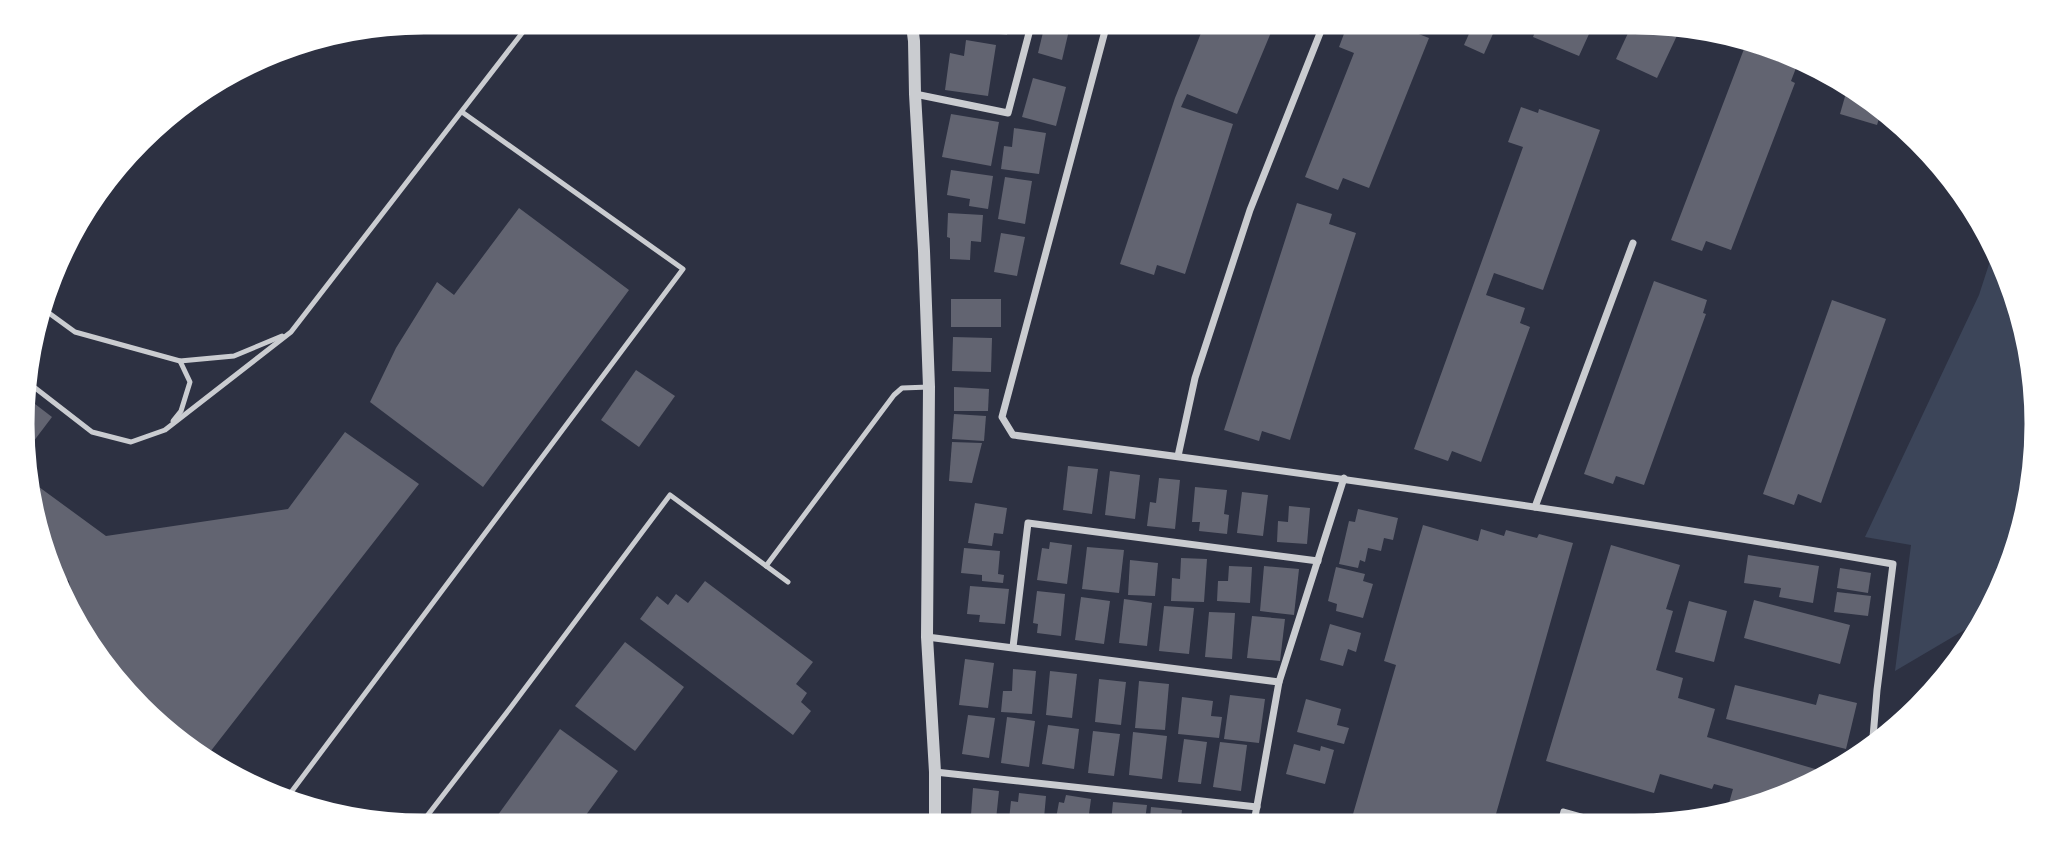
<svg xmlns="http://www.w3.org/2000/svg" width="2059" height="848" font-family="Mulish,sans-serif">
	<rect width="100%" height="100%" fill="#2d3142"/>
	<polygon fill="#3c4559" points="1990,261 2005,263 2041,397 2020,554 1990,615 1895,671 1911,545 1865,537 1979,295"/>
	<g fill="#626471">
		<polygon points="936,18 968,18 966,30 935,26"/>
		<polygon points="978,18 1010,18 1007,35 976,31"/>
		<polygon points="1207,18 1277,18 1237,114 1187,94 1181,107 1233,124 1185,274 1157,265 1154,275 1120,264 1175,98"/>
		<polygon points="1350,18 1377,18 1429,38 1369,188 1343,178 1338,190 1305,177 1354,53 1339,47"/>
		<polygon points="1476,18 1500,18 1484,54 1464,45"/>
		<polygon points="1541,18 1587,18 1581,31 1589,34 1579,56 1533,37"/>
		<polygon points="1635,18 1682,25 1657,78 1616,59"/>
		<polygon points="1046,20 1070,26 1062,60 1038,53"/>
		<polygon points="966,40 996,45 988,96 945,90 950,53 964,56"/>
		<polygon points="1744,49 1796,68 1791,81 1795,83 1731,250 1706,241 1702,251 1671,240"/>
		<polygon points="1033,78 1066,87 1056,126 1022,117"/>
		<polygon points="1848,86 1883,106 1877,125 1840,114"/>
		<polygon points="1521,107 1538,113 1539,109 1600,130 1543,290 1494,273 1486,295 1525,308 1520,323 1530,327 1481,462 1452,451 1448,461 1414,449 1523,147 1508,142"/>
		<polygon points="951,114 999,122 991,166 942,157"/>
		<polygon points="1014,128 1046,133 1039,174 1001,169 1004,146 1012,147"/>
		<polygon points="951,170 993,176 988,209 969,206 970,199 947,195"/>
		<polygon points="1005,177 1032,181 1025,224 998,219"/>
		<polygon points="1297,203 1332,214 1329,224 1356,233 1290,440 1262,431 1259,441 1224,430"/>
		<polygon points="519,208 629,290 483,487 370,402 396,348 437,282 454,295"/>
		<polygon points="948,213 983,215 981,242 971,241 970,260 950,259 950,238 947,237"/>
		<polygon points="1001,233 1025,237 1017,276 994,272"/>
		<polygon points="1654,281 1707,300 1703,313 1706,314 1644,485 1616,476 1613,484 1584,474"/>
		<rect x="951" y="299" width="50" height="28"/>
		<polygon points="1832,300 1886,319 1821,503 1798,494 1794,505 1763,494"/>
		<polygon points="953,337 992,338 991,372 952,371"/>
		<polygon points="636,370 675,396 639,447 601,420"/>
		<polygon points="954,387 989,389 988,411 954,411"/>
		<polygon points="22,394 52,417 24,454"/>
		<polygon points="954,414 986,416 984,441 952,439"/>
		<polygon points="345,432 419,484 203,761 177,747 86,650 76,625 69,581 52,568 25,504 24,476 106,536 288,509"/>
		<polygon points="952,442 982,443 972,483 949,481"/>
		<polygon points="1068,466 1098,469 1092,514 1063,510"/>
		<polygon points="1110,471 1140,475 1135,519 1105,515"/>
		<polygon points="1159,478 1180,480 1175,529 1147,526 1150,502 1156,503"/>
		<polygon points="1195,487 1227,490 1224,514 1229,515 1227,534 1199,531 1200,522 1192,522"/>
		<polygon points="1242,492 1268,495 1263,536 1237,533"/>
		<polygon points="975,503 1007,508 1003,534 994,533 992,546 968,543"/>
		<polygon points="1289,506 1310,508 1307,544 1277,542 1278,521 1288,522"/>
		<polygon points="1358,509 1398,518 1393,540 1384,538 1381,551 1368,548 1365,562 1360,560 1358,568 1339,564 1349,521 1355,522"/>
		<polygon points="1423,525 1478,541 1481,529 1504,536 1506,530 1537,538 1539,534 1573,543 1492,828 1349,828 1396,665 1384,661"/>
		<polygon points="1050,542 1072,545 1067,584 1037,580 1042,548 1049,549"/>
		<polygon points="1611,545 1680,565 1666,609 1673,611 1656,670 1683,678 1678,698 1715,709 1707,737 1832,774 1791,799 1752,810 1729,803 1733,789 1714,784 1712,789 1660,774 1654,793 1546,761"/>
		<polygon points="1087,547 1124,550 1119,593 1082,589"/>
		<polygon points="964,548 1000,551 998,574 1004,575 1003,583 982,581 982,575 961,573"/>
		<polygon points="1748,555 1819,566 1813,603 1779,597 1781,588 1744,583"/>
		<polygon points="1181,558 1207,559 1204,602 1171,601 1172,578 1180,579"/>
		<polygon points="1130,560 1158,563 1155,596 1128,595"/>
		<polygon points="1229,566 1252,567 1250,603 1217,601 1218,581 1228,581"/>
		<polygon points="1264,566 1299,569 1294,615 1260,611"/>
		<polygon points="1336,567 1365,574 1363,581 1373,584 1363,618 1336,611 1337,604 1328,601"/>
		<polygon points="1840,568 1871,573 1868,593 1837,588"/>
		<polygon points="705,581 813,662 796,684 807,693 801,702 811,711 793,735 640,619 657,596 668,605 676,594 688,603"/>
		<polygon points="970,586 1009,589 1005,624 979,622 980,615 967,614"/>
		<polygon points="1037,591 1065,594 1061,636 1037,633 1038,624 1033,623"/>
		<polygon points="1837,592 1871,596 1868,616 1834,612"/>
		<polygon points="1081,597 1110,601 1104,644 1075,640"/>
		<polygon points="1124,599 1152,603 1147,646 1119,643"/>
		<polygon points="1754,600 1850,625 1840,664 1744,638"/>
		<polygon points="1689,601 1727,611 1714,662 1675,652"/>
		<polygon points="1164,606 1194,608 1189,654 1159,651"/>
		<polygon points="1209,612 1235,613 1232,659 1205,657"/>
		<polygon points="1252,616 1285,619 1280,661 1247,658"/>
		<polygon points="1330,624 1361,633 1356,652 1348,649 1343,666 1320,660"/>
		<polygon points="625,642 684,687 635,751 575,706"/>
		<polygon points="965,659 994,663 988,708 959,705"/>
		<polygon points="1013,669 1036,671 1032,714 1001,712 1003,691 1012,691"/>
		<polygon points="1050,671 1077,674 1072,718 1046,715"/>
		<polygon points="1099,679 1126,682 1121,725 1095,722"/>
		<polygon points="1139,681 1169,684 1165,730 1135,728"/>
		<polygon points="1735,685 1816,705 1819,694 1857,703 1846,749 1726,719"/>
		<polygon points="1230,695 1265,699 1259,743 1224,739"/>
		<polygon points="1182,697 1213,701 1211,716 1222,717 1219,738 1178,734"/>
		<polygon points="1306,699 1341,709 1337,725 1349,728 1344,744 1297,732"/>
		<polygon points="968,715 995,718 989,758 962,754"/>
		<polygon points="1007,717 1035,721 1029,767 1001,763"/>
		<polygon points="1048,725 1079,729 1074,769 1042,764"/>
		<polygon points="560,729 618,771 575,830 487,830"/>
		<polygon points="1093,731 1120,734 1114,776 1088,773"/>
		<polygon points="1133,732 1167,736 1162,779 1129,775"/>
		<polygon points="1184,739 1207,742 1201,784 1178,782"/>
		<polygon points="1220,742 1247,745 1241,791 1213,787"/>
		<polygon points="1294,744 1320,751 1321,746 1334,750 1325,784 1286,774"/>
		<polygon points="973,788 999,791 995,829 962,829 963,815 971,815"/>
		<polygon points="1019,793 1046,796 1043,829 1008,829 1011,801 1018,802"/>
		<polygon points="1066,795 1091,799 1087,829 1054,829 1059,802 1064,803"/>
		<polygon points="1113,802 1147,805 1144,828 1103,829 1104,822 1111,822"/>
		<polygon points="1151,807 1182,810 1180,828 1149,828"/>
	</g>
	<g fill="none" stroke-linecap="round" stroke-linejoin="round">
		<g stroke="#caccd0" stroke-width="5">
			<polyline points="42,308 75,332 180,361 234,356 282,336"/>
			<polyline points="21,377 92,432 131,442 165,430 291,332 526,28 527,18"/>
			<polyline points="173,421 181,411 190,382 180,361"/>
			<polyline points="766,566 894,395 902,388 929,387"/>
			<polyline points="283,803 683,269 462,112"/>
			<polyline points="1559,827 1563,811 1620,827"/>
			<polyline points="417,829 511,707 670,495 788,582"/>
		</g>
		<g stroke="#caccd0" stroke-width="7">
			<path d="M1112,18L1105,31L1002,417L1013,435C1307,473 1601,514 1893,564L1877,690L1872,749"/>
			<polyline points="915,94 1008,113 1033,18"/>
			<polyline points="1178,456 1195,378 1250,210 1326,18"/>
			<polyline points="1535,507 1633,243"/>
			<polyline points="927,637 1279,682"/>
			<polyline points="1013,647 1028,523 1318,561"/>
			<polyline points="935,772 1257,807"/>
			<polyline points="1253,828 1279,682 1344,478"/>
		</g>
		<polyline stroke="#caccd0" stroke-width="12" points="911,18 914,41 915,94 924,251 929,387 927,637 935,772 935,829"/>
	</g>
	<path d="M0 0H2059V848H0ZM424 30H1635A394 394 0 0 1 2029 424V424A394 394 0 0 1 1635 818H424A394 394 0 0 1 30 424V424A394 394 0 0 1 424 30Z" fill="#fff" fill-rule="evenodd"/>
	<path fill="none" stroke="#fff" stroke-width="9" d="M424 30H1635A394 394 0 0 1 2029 424V424A394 394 0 0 1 1635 818H424A394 394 0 0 1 30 424V424A394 394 0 0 1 424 30Z"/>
</svg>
